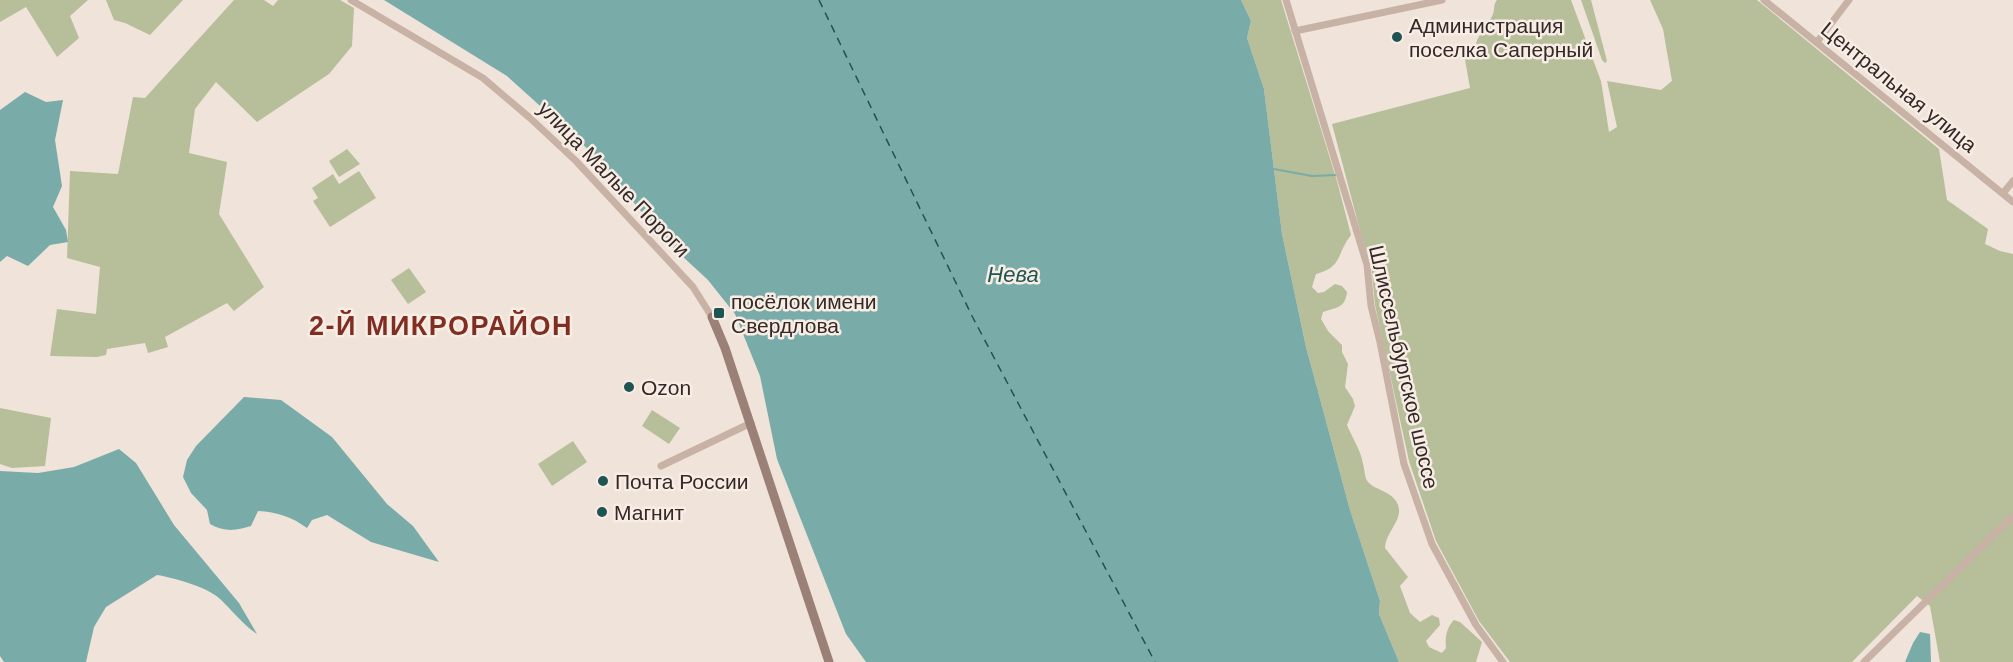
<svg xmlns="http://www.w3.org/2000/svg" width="2013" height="662" font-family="Helvetica,sans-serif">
	<rect width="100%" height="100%" fill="#f0e3d9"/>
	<g fill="#b6be9a">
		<polygon points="0,0 88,0 70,16 79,38 57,57 26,7 0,22"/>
		<polygon points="106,0 183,0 150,35 125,23 114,20"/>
		<polygon points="234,0 264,0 273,6 278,0 340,0 354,8 352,46 329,74 257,122 216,82 195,109 189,153 227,162 219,214 264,287 234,311 227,303 165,337 168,347 148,353 145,343 107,349 106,355 97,357 50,356 57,309 96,314 100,267 67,258 70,171 118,174 133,97 145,98"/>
		<path d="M1241,0H1281L1337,181L1351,235C1336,254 1343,267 1316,274L1312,287L1318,293L1324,292L1335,284L1342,286L1347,292C1345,309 1336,307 1323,312L1321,319L1328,331L1342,345V352L1348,364L1345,387L1353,399L1355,406L1347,425C1352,438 1361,450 1363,464C1365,470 1364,477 1368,482C1376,491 1397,492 1399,509C1400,523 1386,532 1385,548L1408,577L1400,586L1410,613L1420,622L1432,615L1439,618L1440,625L1426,641L1429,647L1442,653L1446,648C1445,638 1446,628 1454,620L1460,622L1482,642L1476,662H1399L1379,614L1380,601L1350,510L1306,347L1282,234L1264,89L1247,38L1251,21Z"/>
		<path d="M1497,0H1571L1601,81L1609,132L1617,127L1607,81L1661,90L1672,81L1663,29L1650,0H1757L1939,149L1947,200L1988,229L1985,244L2000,251L2013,254V662H1940L1930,606L1917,596L1852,662H1510L1479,621L1436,541L1409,461L1375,305L1371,263L1363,242L1332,124L1470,88L1464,54L1475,49C1476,35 1488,26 1493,14C1495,9 1493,5 1497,0Z"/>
		<polygon points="1581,0 1591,0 1607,61 1605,63 1602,60"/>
		<polygon points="347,149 360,164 339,177 329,161"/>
		<polygon points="359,171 376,198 330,227 313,201 318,198 312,188 333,174 339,184"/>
		<polygon points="409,268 426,292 408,304 391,280"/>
		<polygon points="0,408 51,418 45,466 12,468 0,464"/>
		<polygon points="652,410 680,428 669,444 642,426"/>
		<polygon points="573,441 587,462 552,486 538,464"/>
	</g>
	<g fill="#79aca8">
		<polygon points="384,0 1241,0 1251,21 1247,38 1264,89 1282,234 1306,347 1350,510 1380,601 1379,614 1399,662 866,662 846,634 777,459 760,376 735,314 708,280 668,243 590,151 507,76"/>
		<polygon points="25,92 46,102 63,100 55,140 62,186 53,207 66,230 68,242 50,245 28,266 7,256 0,262 0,110"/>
		<path d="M244,397L281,400L332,437L387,504L413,526L439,562L371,542L327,515L312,520L307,528C292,517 277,512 258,511L251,526C236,531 224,532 210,524L207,510L191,493L183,477L187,460L196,446Z"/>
		<path d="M119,449L136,463L174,525L239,603L257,634C242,624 232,610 219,598C205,586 174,578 157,575L106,607L94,627L86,662H4L0,656V471L38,473L74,467Z"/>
		<polygon points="1920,632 1930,634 1931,662 1905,662 1913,643"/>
	</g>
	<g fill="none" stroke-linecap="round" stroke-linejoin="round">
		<polyline stroke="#79aca8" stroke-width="2" points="1274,169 1312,176 1337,175"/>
		<polyline stroke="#1e5451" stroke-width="1.5" stroke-dasharray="8 6" stroke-linecap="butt" points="819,0 972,316 1155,662"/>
		<g stroke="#c8b1a5" stroke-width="7">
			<polyline points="351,0 483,78 530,118 576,161 693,287 712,317"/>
			<polyline points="1286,0 1367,265 1371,306 1380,342 1404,464 1432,544 1476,625 1503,662"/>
			<polyline points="1764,0 2013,202"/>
			<polyline points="1295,31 1442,0"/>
			<polyline points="1817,42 1849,0"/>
			<polyline points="2004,192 2013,181"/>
			<polyline points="661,466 751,423"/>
			<polyline points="1864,662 2013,516"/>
		</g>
		<polyline stroke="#9b8077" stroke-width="9" points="712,317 725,348 829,662"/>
	</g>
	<g fill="#1e5451" stroke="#f8ede5" stroke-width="2">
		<circle cx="1397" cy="37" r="6"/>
		<rect x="713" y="307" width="12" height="12" rx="3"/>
		<circle cx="629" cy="387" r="6"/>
		<circle cx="603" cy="481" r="6"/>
		<circle cx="602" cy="512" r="6"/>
	</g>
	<g text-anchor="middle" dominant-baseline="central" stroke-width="5" stroke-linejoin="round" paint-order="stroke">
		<g font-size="21" fill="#342926" stroke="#f8ede5" text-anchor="start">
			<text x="1409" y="25">Администрация<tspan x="1409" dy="24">поселка Саперный</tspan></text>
			<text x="731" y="301">посёлок имени<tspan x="731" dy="24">Свердлова</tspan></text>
			<text x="641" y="387">Ozon</text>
			<text x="615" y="481">Почта России</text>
			<text x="614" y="512">Магнит</text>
		</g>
		<g font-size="21" fill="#342926" stroke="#f8ede5">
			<text transform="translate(1899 87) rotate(39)">Центральная улица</text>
			<text transform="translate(614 179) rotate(46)">улица Малые Пороги</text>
			<text transform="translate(1404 367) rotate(77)">Шлиссельбургское шоссе</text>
		</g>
		<g font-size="22" font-style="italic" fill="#1e5451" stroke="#f8ede5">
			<text x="1013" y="274">Нева</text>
		</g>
		<g font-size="27" font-weight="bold" letter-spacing="1.5" fill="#802e22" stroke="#f8ede5">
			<text x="441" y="326">2-Й МИКРОРАЙОН</text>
		</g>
	</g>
</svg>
